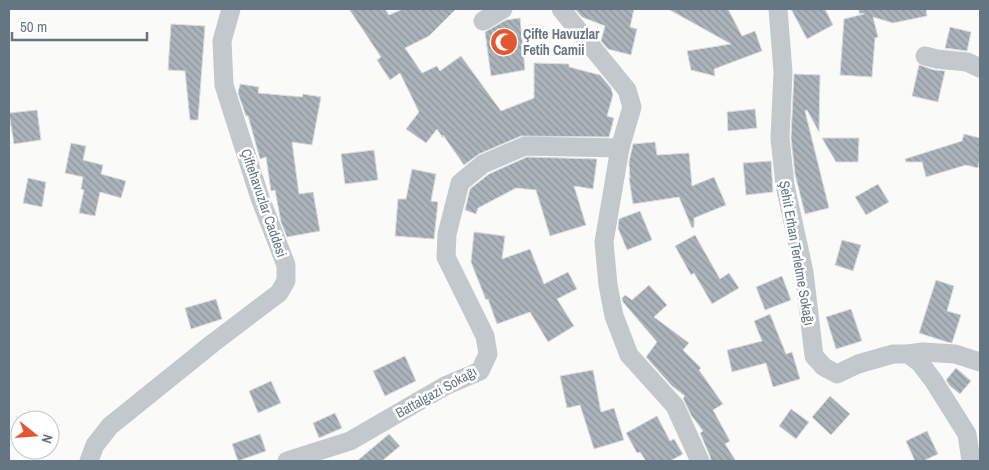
<svg xmlns="http://www.w3.org/2000/svg" width="989" height="470" font-family="'Archivo Narrow',sans-serif">
	<defs>
		<pattern id="building-back-hatch" width="6" height="6" patternUnits="userSpaceOnUse" patternTransform="scale(1.25)"><rect width="6" height="6" fill="#aab3b9"/><path d="M-1 5l2 2M0 0l6 6M5-1l2 2" fill="none" stroke="#8e969c"/></pattern>
	</defs>
	<rect width="100%" height="100%" fill="#fafaf8"/>
	<g fill="url(#building-back-hatch)" stroke="#dcdcda">
		<polygon points="349,9 385,9 389,15 403,9 456,9 429,36 405,48 422,73 437,66 440,71 461,56 501,111 534,98 534,63 569,64 569,67 600,75 611,88 613,95 607,116 614,118 609,137 521,136 479,154 464,165 443,135 443,138 437,129 426,143 406,129 419,112 400,73 390,80 377,60 381,57"/>
		<polygon points="575,9 634,9 630,27 637,29 631,55 608,49 601,41 605,26 582,17"/>
		<polygon points="668,9 728,9 742,36 755,31 762,51 714,69 715,76 691,70 687,51 731,44"/>
		<polygon points="791,9 825,9 833,25 807,39"/>
		<polygon points="859,9 926,9 927,16 893,23 873,17 878,37 875,38 872,77 840,75 844,19 864,14 859,13"/>
		<polygon points="520,18 525,70 491,76 485,32 506,20"/>
		<polygon points="171,24 205,26 198,120 190,120 185,71 168,70"/>
		<polygon points="950,27 971,32 967,51 945,48"/>
		<polygon points="919,65 934,70 945,71 938,102 912,96"/>
		<polygon points="794,74 820,75 819,132 807,110 805,111 829,208 805,214 795,174 791,138"/>
		<polygon points="240,84 259,87 258,93 302,97 303,94 321,97 312,145 292,142 299,194 313,192 320,231 287,237 281,222 275,190 271,191 266,157 260,159 248,116 246,116 238,93"/>
		<polygon points="755,109 757,128 728,131 727,112"/>
		<polygon points="37,110 41,140 14,144 9,113"/>
		<polygon points="964,134 980,138 980,158 978,168 966,165 926,177 922,162 906,162 905,159 962,141"/>
		<polygon points="822,138 859,138 858,162 836,162"/>
		<polygon points="655,142 657,155 689,153 692,186 714,177 726,205 694,218 694,227 692,228 679,197 633,204 629,178 630,178 629,162 633,144"/>
		<polygon points="71,143 86,146 83,160 103,165 101,174 126,181 121,198 100,192 95,216 79,213 84,190 81,189 83,177 65,173"/>
		<polygon points="374,150 378,180 345,184 341,154"/>
		<polygon points="527,157 597,159 593,189 574,186 586,225 550,236 536,190 516,188 478,208 476,214 465,210 470,189 489,174"/>
		<polygon points="771,161 773,192 746,195 743,163"/>
		<polygon points="412,169 436,174 431,201 438,202 434,239 395,236 398,199 406,199"/>
		<polygon points="28,178 46,182 42,207 23,203"/>
		<polygon points="878,184 889,202 866,215 855,197"/>
		<polygon points="640,211 652,240 627,250 618,228 619,219"/>
		<polygon points="474,232 505,236 502,259 530,249 544,284 568,272 577,289 557,299 574,326 548,342 530,312 497,324 488,299 486,300 471,262"/>
		<polygon points="695,235 720,279 729,273 739,288 712,304 694,273 691,275 675,246"/>
		<polygon points="842,240 861,245 853,271 835,265"/>
		<polygon points="782,276 791,300 765,310 756,287"/>
		<polygon points="936,280 954,286 947,311 961,315 952,343 947,342 919,333"/>
		<polygon points="649,285 667,305 654,317 689,343 683,350 701,368 699,370 723,404 713,410 730,441 725,444 736,461 711,461 710,456 700,433 703,431 691,415 683,398 685,396 672,386 646,357 657,342 623,302 622,298 625,295 632,300"/>
		<polygon points="216,299 222,319 191,329 185,308"/>
		<polygon points="851,309 862,341 836,349 826,317"/>
		<polygon points="770,314 786,354 792,352 800,379 773,387 766,363 732,372 727,350 762,341 754,321"/>
		<polygon points="405,356 416,381 385,396 373,371"/>
		<polygon points="956,368 971,381 960,394 950,386 946,380"/>
		<polygon points="593,370 601,412 614,408 624,440 594,449 580,405 567,408 560,376"/>
		<polygon points="271,381 281,403 258,413 249,391"/>
		<polygon points="830,396 850,414 831,435 812,417"/>
		<polygon points="791,409 809,422 796,439 779,426"/>
		<polygon points="335,413 342,428 319,438 313,423"/>
		<polygon points="657,416 670,441 674,439 683,454 670,461 646,461 640,452 637,453 626,433"/>
		<polygon points="927,431 938,454 923,461 915,461 906,441"/>
		<polygon points="260,434 266,451 238,461 232,444"/>
		<polygon points="389,434 400,446 382,461 357,461"/>
	</g>
	<g fill="none" stroke-linecap="round" stroke-linejoin="round">
		<g stroke="#c3c8cc" stroke-width="19">
			<polyline points="778,9 783,72 780,138 785,185 804,272 814,356 824,367 837,374 858,364 893,354 908,354 920,363 933,380 967,434 971,461"/>
			<polyline points="483,21 503,9"/>
			<polyline points="925,56 937,59 967,62 980,68"/>
			<polyline points="620,148 604,242 608,285 614,316 629,355 675,406 700,461"/>
			<polyline points="908,354 923,352 955,354 980,362"/>
			<polyline points="89,461 95,445 110,426 213,343 279,293 286,281 286,265 260,198 224,85 222,41 231,9"/>
			<polyline points="287,461 350,441 445,386 480,371 488,354 485,336 446,257 447,234 460,183 483,164 525,146 620,148 632,107 627,90 561,9"/>
		</g>
	</g>
	<defs>
		<g id="mosque-disc" transform="scale(1.4375)"><circle r="9.5" fill="#e4572e" stroke="#fff"/><path d="M3.5-4.9A6 6 0 1 0 3.5 4.9A5 5 0 1 1 3.5-4.9Z" fill="#fff"/></g>
	</defs>
	<g fill-rule="evenodd">
		<use href="#mosque-disc" x="504" y="42"/>
	</g>
	<g text-anchor="middle" dominant-baseline="central" stroke-width="5" stroke-linejoin="round" paint-order="stroke">
		<g font-size="14" font-weight="bold" fill="#657683" stroke="#fff" text-anchor="start">
			<text x="523" y="34">Çifte Havuzlar<tspan x="523" dy="16">Fetih Camii</tspan></text>
		</g>
		<g font-size="14" fill="#657683" stroke="#fff">
			<text transform="translate(264 203) rotate(71)">Çiftehavuzlar Caddesi</text>
			<text transform="translate(797 253) rotate(80)">Şehit Erhan Terletme Sokağı</text>
			<text transform="translate(436 392) rotate(-29)">Battalgazi Sokağı</text>
		</g>
	</g>
	<rect width="989" height="470" fill="none" stroke="#657683" stroke-width="20"/>
	<g transform="translate(35 435) rotate(107)"><circle r="24" fill="#ffffff" stroke="#c1c8cd"/>
	<path d="M0-4L9 19L0 12L-9 19Z" fill="#e4572e"/>
	<text y="-8" font-size="14" font-weight="bold" text-anchor="middle" fill="#657683">N</text>
	</g>
	<path d="M12 32v8h135v-8" fill="none" stroke="#657683" stroke-width="2.5"/>
	<text x="20" y="32" font-size="15" fill="#657683" stroke="#ffffff" stroke-width="4" paint-order="stroke">50 m</text>
</svg>
